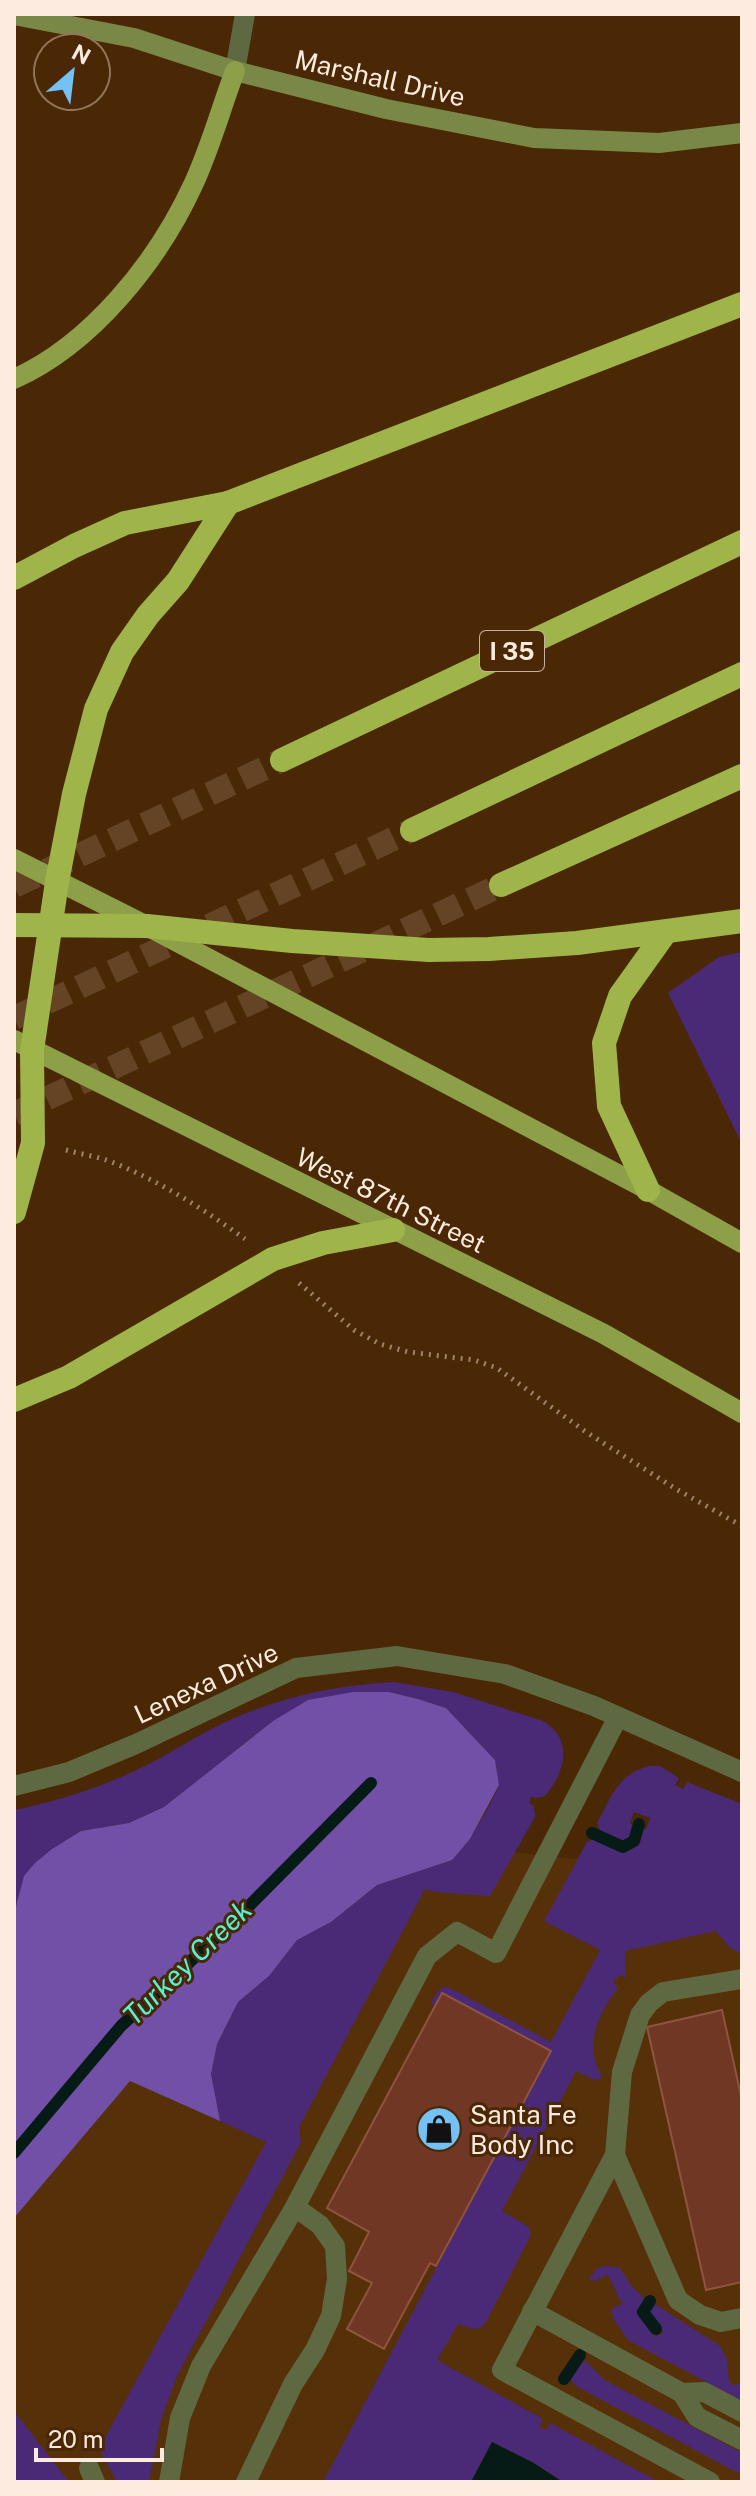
<svg xmlns="http://www.w3.org/2000/svg" width="756" height="2496" font-family="'Public Sans',sans-serif">
	<rect width="100%" height="100%" fill="#4a2705"/>
	<polygon fill="#563008" points="443,1844 742,1878 742,2482 31,2482 14,2460 14,1856"/>
	<g fill="#4a2a77">
		<polygon points="742,952 742,1144 668,993 719,957"/>
		<path d="M394,1682L453,1692L543,1721C574,1738 565,1773 545,1796L537,1798L531,1797L529,1803L534,1806L535,1817L490,1896L435,1892L425,1889L299,2127L301,2142L177,2376L161,2420L149,2482H117L99,2449L266,2142L220,2121L211,2074L217,2044L238,2002L269,1976L297,1940L331,1922L377,1885L452,1860L470,1839L487,1810L499,1786L495,1760L446,1708L418,1699L389,1692L273,1721L164,1807L129,1823L81,1831L52,1849L35,1863L14,1914V1810C60,1801 105,1786 147,1765C176,1750 204,1731 234,1718C286,1696 337,1685 394,1682Z"/>
		<path d="M651,1766H660L679,1778L675,1785L683,1789L687,1782L742,1804V1954L729,1947L716,1931L625,1951L626,1979L621,1974L613,1982L618,1988C602,2010 589,2031 595,2060C596,2066 600,2072 602,2078L595,2080L576,2071L502,2211L529,2227L531,2235L485,2324L480,2328L472,2329L458,2324L437,2360L543,2419L539,2427L546,2430L550,2423L659,2482H563L532,2462L492,2442L471,2482H323L551,2051L443,1993L436,2005L431,2004L437,1992L444,1987L452,1989L551,2042L600,1950L544,1921L587,1842L594,1839C620,1850 627,1860 643,1829H646L650,1818L634,1812L630,1823L633,1825L631,1838L622,1843L601,1833L597,1823C611,1797 620,1771 651,1766Z"/>
		<polygon points="605,2266 620,2268 632,2287 643,2297 644,2303 641,2310 652,2326 654,2337 663,2333 660,2323 655,2325 647,2312 651,2305 655,2304 720,2346 727,2359 729,2382 733,2385 742,2383 742,2401 628,2340 614,2320 611,2309 622,2304 608,2275 594,2281 589,2280 596,2269"/>
		<polygon points="581,2362 587,2362 603,2379 742,2453 742,2475 576,2386 571,2380 574,2371"/>
		<polygon points="14,2411 69,2482 14,2482"/>
	</g>
	<polygon fill="#7250a7" points="353,1692 389,1692 418,1699 446,1708 495,1760 499,1785 470,1839 452,1860 377,1885 331,1922 297,1940 269,1976 238,2002 217,2044 211,2074 220,2121 130,2081 14,2218 14,1914 24,1876 35,1863 52,1849 81,1831 129,1823 164,1807 273,1721 308,1700"/>
	<polygon fill="#061a16" points="492,2442 532,2462 563,2482 471,2482"/>
	<g fill="none" stroke-linecap="round" stroke-linejoin="round">
		<g stroke="#061a16" stroke-width="12">
			<polyline points="592,1833 623,1847 634,1841 639,1824"/>
			<polyline points="14,2153 121,2026 239,1916 371,1783"/>
			<polyline points="650,2301 643,2312 656,2329"/>
			<polyline points="564,2379 580,2355"/>
		</g>
	</g>
	<g fill="#703724" stroke="#8f5440" stroke-width="2">
		<polygon points="442,1993 551,2051 436,2266 430,2263 384,2349 347,2329 372,2283 349,2271 369,2232 327,2208"/>
		<polygon points="722,2010 742,2100 742,2282 706,2290 647,2027"/>
	</g>
	<g fill="none" stroke-linecap="round" stroke-linejoin="round">
		<g stroke="#654426" stroke-width="24" stroke-dasharray="24 12" stroke-linecap="butt">
			<polyline points="14,886 282,760"/>
			<polyline points="14,1018 412,830"/>
			<polyline points="14,1114 501,885"/>
		</g>
		<g stroke="#9d836b" stroke-width="5" stroke-dasharray="2 6" stroke-linecap="butt">
			<path d="M66,1150C80,1154 95,1156 109,1161C158,1180 202,1208 245,1239"/>
			<polyline points="299,1283 354,1330 380,1344 408,1352 474,1360 497,1368 586,1432 676,1489 742,1526"/>
		</g>
		<g stroke="#5f6941" stroke-width="20">
			<polyline points="235,71 245,14"/>
			<polyline points="615,2155 678,2300 700,2315 721,2322 742,2318"/>
			<polyline points="532,2311 682,2393 704,2392 742,2412"/>
			<polyline points="682,2393 697,2417 742,2440"/>
			<polyline points="89,2468 95,2482"/>
			<polyline points="169,2482 180,2418 201,2366 295,2207 427,1956 457,1932 496,1953 618,1717"/>
			<polyline points="246,2482 293,2384 315,2350 331,2316 337,2279 335,2246 320,2225 295,2207"/>
			<polyline points="710,2482 502,2370 615,2155 622,2072 640,2015 649,2003 663,1992 742,1979"/>
		</g>
		<polyline stroke="#5f6941" stroke-width="20" points="14,1786 69,1772 136,1744 296,1668 397,1656 505,1674 594,1706 742,1772"/>
		<polyline stroke="#798846" stroke-width="20" points="14,15 134,38 235,71 386,109 534,138 659,143 742,133"/>
		<g stroke="#8da048" stroke-width="20">
			<path d="M14,379C92,344 158,261 193,185C210,149 221,108 235,71"/>
			<polyline points="14,859 147,926 648,1190 742,1243"/>
			<polyline points="14,1040 604,1334 742,1413"/>
		</g>
		<g stroke="#9fb549" stroke-width="24">
			<polyline points="14,578 74,546 125,523 228,503 742,304"/>
			<polyline points="282,760 742,542"/>
			<polyline points="412,830 742,674"/>
			<polyline points="501,885 742,776"/>
			<polyline points="14,925 147,926 292,941 429,950 489,949 577,943 742,921"/>
			<polyline points="648,1190 609,1106 604,1043 620,996 665,933"/>
			<polyline points="14,1212 33,1143 32,1050 57,882 74,794 96,709 122,652 148,615 178,581 228,503"/>
			<polyline points="14,1400 69,1377 273,1259 323,1243 393,1230"/>
		</g>
	</g>
	<defs>
		<g id="shop-disc" transform="scale(2.3)"><circle r="9.5" fill="#73c1f5" stroke="#4a2705"/><path d="M-5-2.5h2.3a2.7 3.5 0 0 1 5.4 0H5L5.5 6h-11ZM-1.5-2.5h3a1.5 2.3 0 0 0-3 0Z" fill="#111"/></g>
	</defs>
	<g fill-rule="evenodd">
		<use href="#shop-disc" x="439" y="2129"/>
	</g>
	<g text-anchor="middle" dominant-baseline="central" stroke-width="6" stroke-linejoin="round" paint-order="stroke">
		<rect fill="#4a2705" stroke="#c7b09d" stroke-width="2" x="480" y="631" width="64" height="40" rx="6"/>
		<g font-size="24" font-weight="bold" fill="#fcebde">
			<text x="512" y="651">I 35</text>
		</g>
		<g font-size="26" fill="#fcebde" stroke="#4a2705">
			<text transform="translate(380 78) rotate(13)">Marshall Drive</text>
			<text transform="translate(391 1200) rotate(26)">West 87th Street</text>
			<text transform="translate(206 1683) rotate(-25)">Lenexa Drive</text>
		</g>
		<g font-size="26" fill="#fcebde" stroke="#4a2705" text-anchor="start">
			<text x="470" y="2114">Santa Fe<tspan x="470" dy="30">Body Inc</tspan></text>
		</g>
		<g font-size="28" font-style="italic" fill="#57efd5" stroke="#4a2705">
			<text transform="translate(187 1962) rotate(-44)">Turkey Creek</text>
		</g>
	</g>
	<rect width="756" height="2496" fill="none" stroke="#fcebde" stroke-width="32"/>
	<g transform="translate(72 72) rotate(28)"><circle r="38" fill="#4a2705" stroke="#91755c" stroke-width="2"/>
	<path d="M0-6L14 30L0 20L-14 30Z" fill="#73c1f5"/>
	<text y="-12" font-size="22" font-weight="bold" text-anchor="middle" fill="#fcebde">N</text>
	</g>
	<path d="M36 2448v12h126v-12" fill="none" stroke="#fcebde" stroke-width="4"/>
	<text x="48" y="2448" font-size="24" fill="#fcebde" stroke="#4a2705" stroke-width="6" paint-order="stroke">20 m</text>
</svg>
